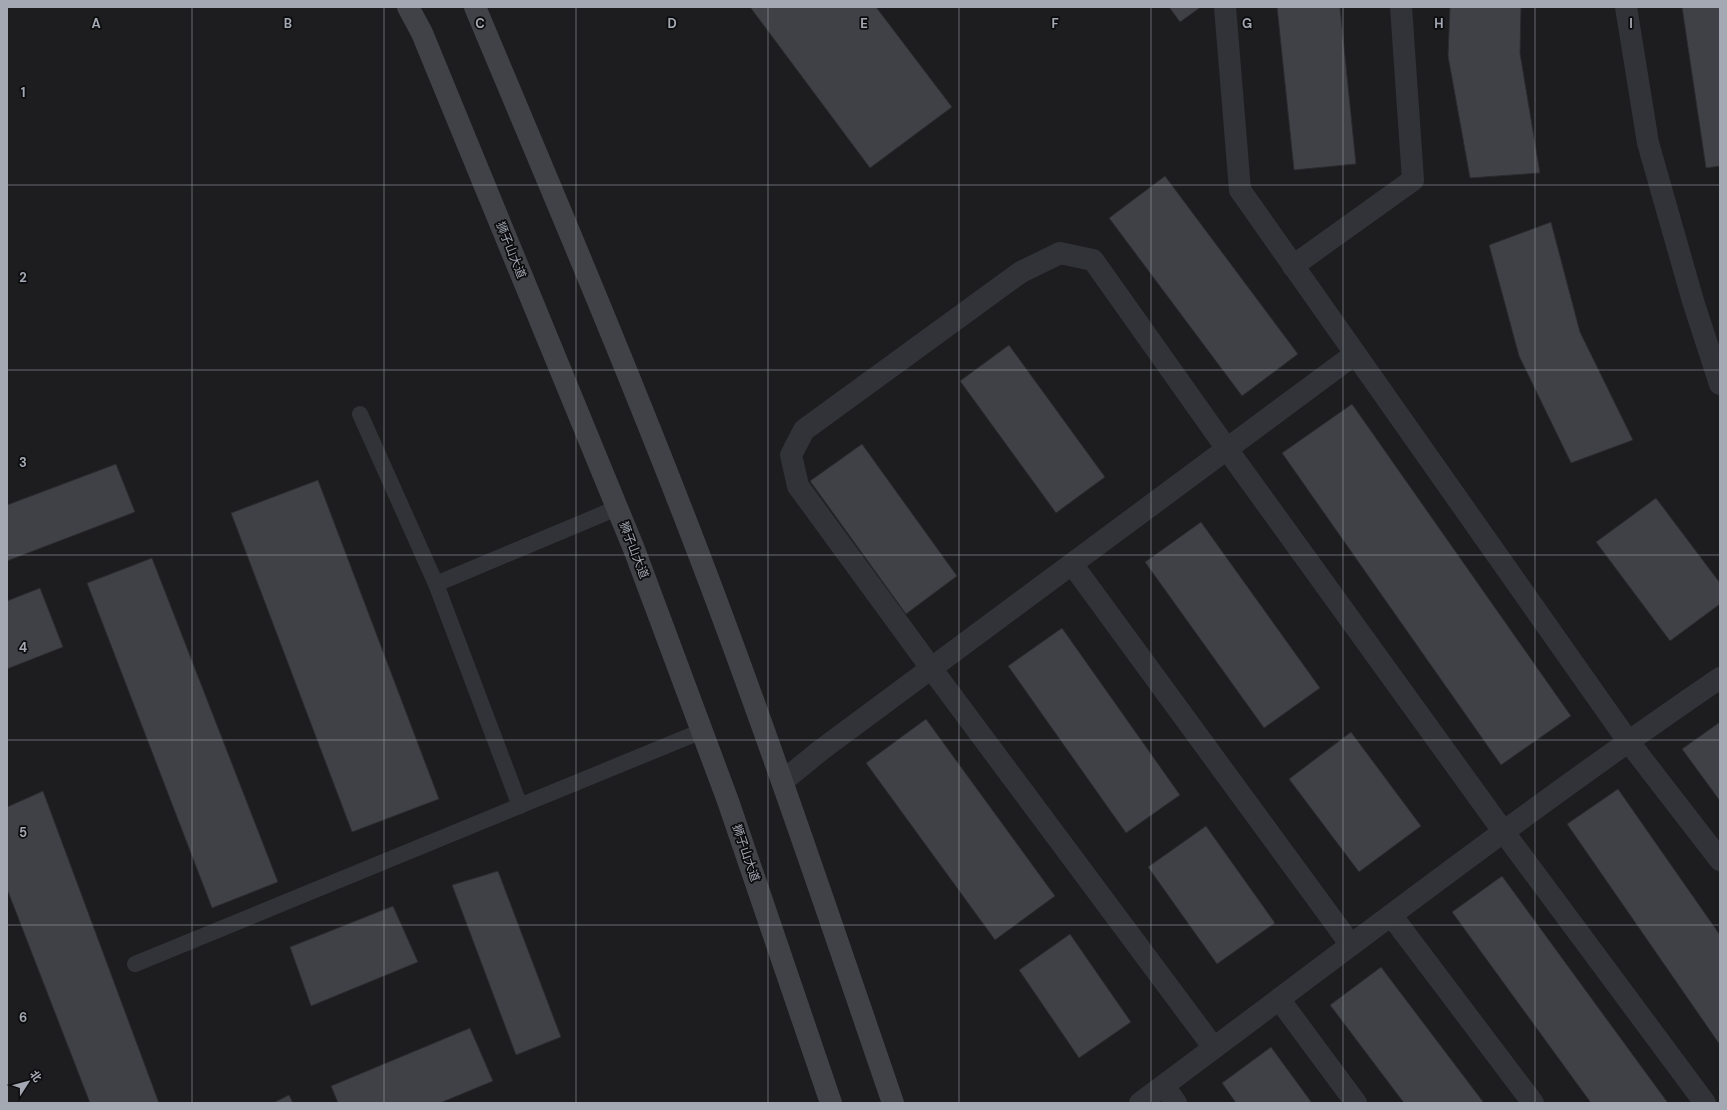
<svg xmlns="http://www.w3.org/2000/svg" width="1727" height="1110" font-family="'DM Sans','Noto Sans SC',sans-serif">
	<rect width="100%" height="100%" fill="#111113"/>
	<rect fill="#1d1d20" x="7" y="7" width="1713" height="1096"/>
	<g fill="#404146" stroke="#2b2b2f">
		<polygon points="750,7 876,7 952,107 870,168"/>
		<polygon points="1169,7 1201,7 1180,22"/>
		<polygon points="1277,7 1340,7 1356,164 1294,170"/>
		<polygon points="1450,7 1521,7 1520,53 1540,173 1470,178 1448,56"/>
		<polygon points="1682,7 1720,7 1720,166 1706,168"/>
		<polygon points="1165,176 1298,354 1242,396 1109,218"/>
		<polygon points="1551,222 1580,332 1633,440 1571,463 1519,356 1489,245"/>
		<polygon points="1009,345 1105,477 1056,513 960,381"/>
		<polygon points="1352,404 1571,716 1501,765 1282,453"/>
		<polygon points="862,444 957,576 906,614 810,481"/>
		<polygon points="116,464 135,512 7,561 7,505"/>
		<polygon points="318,480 439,799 352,832 231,513"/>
		<polygon points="1656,498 1720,583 1720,604 1670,641 1596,542"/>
		<polygon points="1201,522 1320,688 1264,728 1145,562"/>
		<polygon points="152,558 278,882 212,908 87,583"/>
		<polygon points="40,588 63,647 7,669 7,601"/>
		<polygon points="1062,628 1180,795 1126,833 1008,666"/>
		<polygon points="926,719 1055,896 995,940 866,763"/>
		<polygon points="1720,722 1720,801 1682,749"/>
		<polygon points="1351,732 1421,826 1359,872 1289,779"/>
		<polygon points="1618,789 1720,935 1720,1045 1567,824"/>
		<polygon points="43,791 159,1103 90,1103 7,889 7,807"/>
		<polygon points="1206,826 1275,923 1217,964 1148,867"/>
		<polygon points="498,871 561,1037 516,1055 452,885"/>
		<polygon points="1502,876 1668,1103 1591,1103 1452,912"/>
		<polygon points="393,906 418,962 311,1006 290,947"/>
		<polygon points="1070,934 1131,1022 1079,1058 1019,970"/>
		<polygon points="1381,967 1484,1103 1404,1103 1330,1005"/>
		<polygon points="470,1028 493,1081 440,1103 338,1103 331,1086"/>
		<polygon points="1271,1047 1312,1103 1236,1103 1222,1083"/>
		<polygon points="289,1095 293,1103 273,1103"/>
	</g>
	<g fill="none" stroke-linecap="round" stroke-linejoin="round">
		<g stroke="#323338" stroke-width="16">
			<polyline points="360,414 436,584"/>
			<polyline points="520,806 436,584 617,508"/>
			<polyline points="135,964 702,731"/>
		</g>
		<g stroke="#323338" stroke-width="22">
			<polyline points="1225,7 1240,190 1628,741 1720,860"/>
			<polyline points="1626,7 1648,143 1693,301 1720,384"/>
			<polyline points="1293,266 1413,180 1401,7"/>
			<polyline points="1072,564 1351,945"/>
			<polyline points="783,781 821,750 1355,354"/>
			<polyline points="1391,915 1533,1103"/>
			<polyline points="1279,999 1356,1103"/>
			<polyline points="1214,1048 931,668 798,486 791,455 804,430 1021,272 1060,253 1093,260 1227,449 1503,831 1705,1103"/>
			<polyline points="1164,1086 1176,1103"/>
			<path d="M1140,1103C1333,960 1522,813 1720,678"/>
		</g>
		<g stroke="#414248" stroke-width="22">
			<polyline points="408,7 422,33 634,549 728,801 831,1103"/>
			<path d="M475,7C548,181 622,355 690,531C763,720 827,911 893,1103"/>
		</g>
	</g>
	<path fill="none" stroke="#a3a8b3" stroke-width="1" stroke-opacity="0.55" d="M192,7V1103M384,7V1103M576,7V1103M768,7V1103M959,7V1103M1151,7V1103M1343,7V1103M1535,7V1103M7,185H1720M7,370H1720M7,555H1720M7,740H1720M7,925H1720"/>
	<g text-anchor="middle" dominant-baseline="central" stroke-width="3.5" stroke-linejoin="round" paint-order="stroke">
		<g font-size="12" fill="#a3a8b3" stroke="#0c0c0e">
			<text transform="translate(511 250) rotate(68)">狮子山大道</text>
			<text transform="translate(634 550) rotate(69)">狮子山大道</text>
			<text transform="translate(746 853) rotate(71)">狮子山大道</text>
		</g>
	</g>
	<g font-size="13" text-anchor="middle" font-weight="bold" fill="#a3a8b3" stroke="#0c0c0e" stroke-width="3.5" stroke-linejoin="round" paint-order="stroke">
		<text x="96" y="28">A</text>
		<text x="288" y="28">B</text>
		<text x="480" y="28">C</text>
		<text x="672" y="28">D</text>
		<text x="864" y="28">E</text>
		<text x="1055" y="28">F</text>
		<text x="1247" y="28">G</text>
		<text x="1439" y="28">H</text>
		<text x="1631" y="28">I</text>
		<text x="23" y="97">1</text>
		<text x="23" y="282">2</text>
		<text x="23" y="467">3</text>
		<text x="23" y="652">4</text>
		<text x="23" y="837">5</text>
		<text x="23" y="1022">6</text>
	</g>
	<rect width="1727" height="1110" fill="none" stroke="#a3a8b3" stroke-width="16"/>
	<g transform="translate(28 1082) rotate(54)" stroke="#0c0c0e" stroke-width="3" paint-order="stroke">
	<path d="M0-3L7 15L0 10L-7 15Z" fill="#a3a8b3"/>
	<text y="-6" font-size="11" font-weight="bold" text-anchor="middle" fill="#a3a8b3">北</text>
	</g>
</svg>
